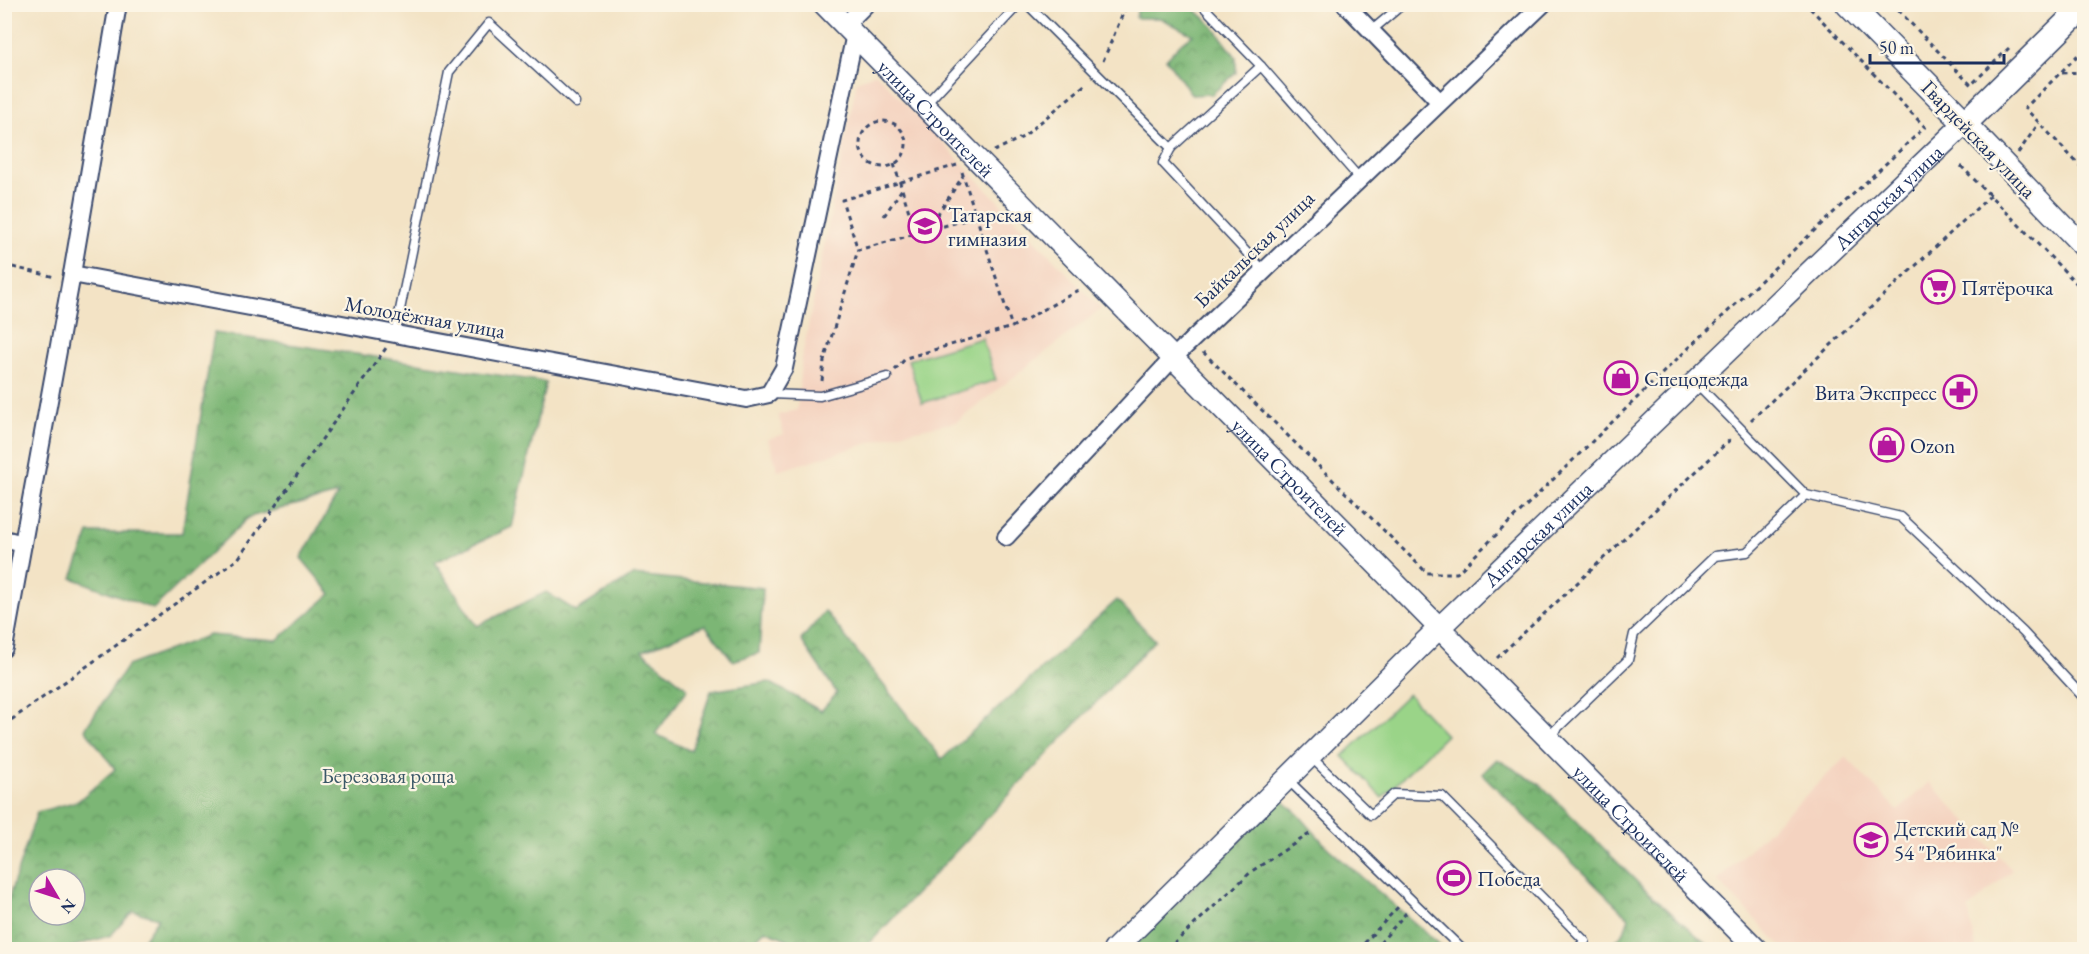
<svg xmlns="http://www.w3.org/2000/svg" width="2089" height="954" font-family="'EB Garamond',serif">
	<defs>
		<pattern id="forest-crowns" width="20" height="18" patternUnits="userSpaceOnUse" patternTransform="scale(1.5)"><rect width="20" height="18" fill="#7bb674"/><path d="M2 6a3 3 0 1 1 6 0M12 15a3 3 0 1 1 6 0" fill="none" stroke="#649462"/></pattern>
	</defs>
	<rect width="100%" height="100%" fill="#fcf5e5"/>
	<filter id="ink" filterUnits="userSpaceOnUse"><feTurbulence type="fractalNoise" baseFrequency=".0167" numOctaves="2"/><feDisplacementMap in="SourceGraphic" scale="12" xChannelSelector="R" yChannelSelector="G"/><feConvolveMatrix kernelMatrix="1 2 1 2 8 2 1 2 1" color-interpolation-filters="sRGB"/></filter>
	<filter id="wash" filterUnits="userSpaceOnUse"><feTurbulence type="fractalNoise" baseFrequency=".008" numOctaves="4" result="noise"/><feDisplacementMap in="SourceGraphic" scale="24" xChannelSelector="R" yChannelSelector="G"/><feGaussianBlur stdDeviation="1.35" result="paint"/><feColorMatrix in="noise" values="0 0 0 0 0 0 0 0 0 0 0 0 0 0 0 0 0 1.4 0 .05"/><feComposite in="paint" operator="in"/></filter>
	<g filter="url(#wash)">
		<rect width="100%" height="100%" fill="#f3e3c5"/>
		<g fill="#f4d3c0">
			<polygon points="876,73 1101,309 956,422 905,432 778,471 768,439 784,434 778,415 797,410 802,357 857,81"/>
			<polygon points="1846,757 1898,811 1929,782 2012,870 1968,909 1976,949 1784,949 1717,880"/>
		</g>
		<g fill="url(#forest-crowns)" stroke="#4b7269" stroke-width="1.5" fill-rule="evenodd">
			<polygon points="1138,5 1190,5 1213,26 1236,57 1236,73 1212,94 1192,95 1166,59 1181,43 1193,35 1160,18 1136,18"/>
			<path d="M214,333L546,382L512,527L435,562L477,626L546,592L576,611L633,575L763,588L759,653L733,661L705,625L642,651L688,689L655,734L691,751L711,691L769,682L821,711L837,693L801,640L825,611L942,759L1117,600L1155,640L864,949H809L765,930L745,950L137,949L158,918L133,911L111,935L66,949H8L5,948V909L37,812L78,801L115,769L85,729L127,666L209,635L277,640L331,594L301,558L338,494L249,517L153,609L72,578L89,533H182ZM39,879H75V915H39Z"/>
			<polygon points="1497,759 1541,785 1641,886 1712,949 1608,949 1624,932 1629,918 1482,774"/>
			<polygon points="1281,799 1299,815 1328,848 1445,949 1130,950"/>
		</g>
		<g fill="#9ad488" stroke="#5a8273" stroke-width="1.5">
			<polygon points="982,338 996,380 922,403 908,360"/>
			<polygon points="1408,694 1446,735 1382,798 1343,756"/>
		</g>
	</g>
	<g filter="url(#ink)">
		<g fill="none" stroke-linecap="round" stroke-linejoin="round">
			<g stroke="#3b4a6d" stroke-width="11">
				<g id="service">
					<polyline points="1027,4 1171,148 1261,66"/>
					<polyline points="1201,4 1261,66 1360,179"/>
					<polyline points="1371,31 1403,4"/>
					<polyline points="925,105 1019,4"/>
					<polyline points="1171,148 1163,163 1264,271"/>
					<polyline points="395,334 449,72 489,23 576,103"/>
					<polyline points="770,394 820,396 887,377"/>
					<polyline points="1806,495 1901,517 2023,632 2084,698"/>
					<polyline points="1548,737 1628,660 1634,634 1715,556 1747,552 1806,495 1696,383"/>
					<polyline points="1310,756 1371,815 1394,794 1442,796 1585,941 1576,950"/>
					<polyline points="1287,779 1463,950"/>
				</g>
			</g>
			<g stroke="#3b4a6d" stroke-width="20">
				<g id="minor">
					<polyline points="1345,4 1440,102"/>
					<polyline points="845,25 866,4"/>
					<polyline points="72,274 746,399 769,394 784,368 855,34"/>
					<polyline points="1006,537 1173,358 1543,4"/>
					<polyline points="4,539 23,544"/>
					<polyline points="4,648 72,274 118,4"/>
				</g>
			</g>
			<g stroke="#3b4a6d" stroke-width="24">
				<g id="tertiary">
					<path id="s1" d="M824,4L1757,950"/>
					<path id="s2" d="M1114,950L1439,628L1965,123L2084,247"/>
				</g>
			</g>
			<g stroke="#3b4a6d" stroke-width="27">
				<polyline id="secondary" points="1848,4 1965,123 2084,6"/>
			</g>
			<g stroke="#3b4a6d" stroke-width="3" stroke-dasharray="4.5 4.5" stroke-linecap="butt">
				<polyline points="1892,4 1971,85 2009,48"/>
				<polyline points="2084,49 2025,108 2084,170"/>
				<polyline points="1103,61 1127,4"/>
				<polyline points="2062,73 2084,72"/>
				<circle cx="883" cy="144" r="23"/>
				<polyline points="994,151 1023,137 1087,83"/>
				<polyline points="2018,153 2039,123"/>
				<polyline points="894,164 916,234"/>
				<polyline points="957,165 842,200 858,250 976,217"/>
				<polyline points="1961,166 2084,291"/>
				<polyline points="962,172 1012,327"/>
				<polyline points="884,216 902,189"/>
				<polyline points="927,230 963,176"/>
				<polyline points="4,265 55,277"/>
				<polyline points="1203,352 1427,573 1457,573 1676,360 1925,127 1806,4"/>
				<polyline points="895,370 906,358 1012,327 1079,290"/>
				<polyline points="822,381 824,361 858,250"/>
				<polyline points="1751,420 1991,195"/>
				<polyline points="1497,658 1733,437"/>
				<polyline points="4,725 238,559 386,348"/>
				<polyline points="1167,950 1252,871 1311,833"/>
				<polyline points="1358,950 1399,906"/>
				<polyline points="1374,950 1406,913"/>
				<polyline points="1639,950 1691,942 1700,950"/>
			</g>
			<use href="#service" stroke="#fff" stroke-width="8"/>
			<use href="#minor" stroke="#fff" stroke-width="16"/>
			<use href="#tertiary" stroke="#fff" stroke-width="21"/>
			<use href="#secondary" stroke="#fff" stroke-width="24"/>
		</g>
	</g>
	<defs>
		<g id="school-ring" transform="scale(1.725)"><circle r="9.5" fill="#fcf5e5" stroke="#b5179e" stroke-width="1.5"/><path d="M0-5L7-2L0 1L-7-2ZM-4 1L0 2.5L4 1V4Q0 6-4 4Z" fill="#b5179e"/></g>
		<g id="supermarket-ring" transform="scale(1.725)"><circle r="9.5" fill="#fcf5e5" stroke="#b5179e" stroke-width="1.5"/><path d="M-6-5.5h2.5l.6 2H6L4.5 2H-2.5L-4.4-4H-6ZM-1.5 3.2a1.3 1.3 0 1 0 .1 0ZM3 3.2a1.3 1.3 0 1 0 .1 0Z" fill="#b5179e"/></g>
		<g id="shop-ring" transform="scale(1.725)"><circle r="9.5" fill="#fcf5e5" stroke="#b5179e" stroke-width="1.5"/><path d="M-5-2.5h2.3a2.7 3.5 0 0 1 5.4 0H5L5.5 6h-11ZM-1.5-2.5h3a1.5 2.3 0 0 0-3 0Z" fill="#b5179e"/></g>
		<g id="pharmacy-ring" transform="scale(1.725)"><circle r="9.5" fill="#fcf5e5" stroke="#b5179e" stroke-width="1.5"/><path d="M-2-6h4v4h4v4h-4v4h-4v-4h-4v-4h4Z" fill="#b5179e"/></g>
		<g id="stadium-ring" transform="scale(1.725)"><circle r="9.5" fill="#fcf5e5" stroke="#b5179e" stroke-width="1.5"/><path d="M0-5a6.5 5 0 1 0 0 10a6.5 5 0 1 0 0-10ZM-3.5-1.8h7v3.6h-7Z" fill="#b5179e"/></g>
	</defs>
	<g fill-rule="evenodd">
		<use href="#school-ring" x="925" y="226"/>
		<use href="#supermarket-ring" x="1938" y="287"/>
		<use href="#shop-ring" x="1621" y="378"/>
		<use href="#pharmacy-ring" x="1960" y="392"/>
		<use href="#shop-ring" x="1887" y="445"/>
		<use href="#school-ring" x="1871" y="840"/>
		<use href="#stadium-ring" x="1454" y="878"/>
	</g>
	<g text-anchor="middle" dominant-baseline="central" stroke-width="4.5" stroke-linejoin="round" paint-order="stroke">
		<g font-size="21" fill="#1b2f5e" stroke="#fcf5e5">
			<text stroke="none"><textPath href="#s1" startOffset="160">улица Строителей</textPath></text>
			<text transform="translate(1979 139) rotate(46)">Гвардейская улица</text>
			<text stroke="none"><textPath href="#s2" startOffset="1080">Ангарская улица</textPath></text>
			<text transform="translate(1254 249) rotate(-44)">Байкальская улица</text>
			<text transform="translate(425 317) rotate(10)">Молодёжная улица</text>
			<text stroke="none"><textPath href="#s1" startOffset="664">улица Строителей</textPath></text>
			<text stroke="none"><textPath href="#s2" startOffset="594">Ангарская улица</textPath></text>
			<text stroke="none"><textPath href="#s1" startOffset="1150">улица Строителей</textPath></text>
		</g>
		<g font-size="21" fill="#1b2f5e" stroke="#fcf5e5" text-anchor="start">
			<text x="948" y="214">Татарская<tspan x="948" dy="24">гимназия</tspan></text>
			<text x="1961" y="287">Пятёрочка</text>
			<text x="1644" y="378">Спецодежда</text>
			<text x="1937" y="392" text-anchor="end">Вита Экспресс</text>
			<text x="1910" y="445">Ozon</text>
			<text x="1894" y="828">Детский сад №<tspan x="1894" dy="24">54 "Рябинка"</tspan></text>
			<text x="1477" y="878">Победа</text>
		</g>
		<g font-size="21" fill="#3b5868" stroke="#fcf5e5">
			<text x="388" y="775">Березовая роща</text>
		</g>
	</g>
	<rect width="2089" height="954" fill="none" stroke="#fcf5e5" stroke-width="24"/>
	<g transform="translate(57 897) rotate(129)"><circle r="28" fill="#fcf5e5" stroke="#a2a6af" stroke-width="1.5"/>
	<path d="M0-4.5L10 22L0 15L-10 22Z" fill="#b5179e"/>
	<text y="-9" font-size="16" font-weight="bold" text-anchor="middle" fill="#1b2f5e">N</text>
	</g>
	<path d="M1870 54v9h134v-9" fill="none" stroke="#1b2f5e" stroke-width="3"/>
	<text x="1879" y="54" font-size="18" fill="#1b2f5e" stroke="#fcf5e5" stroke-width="4.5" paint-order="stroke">50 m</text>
</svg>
